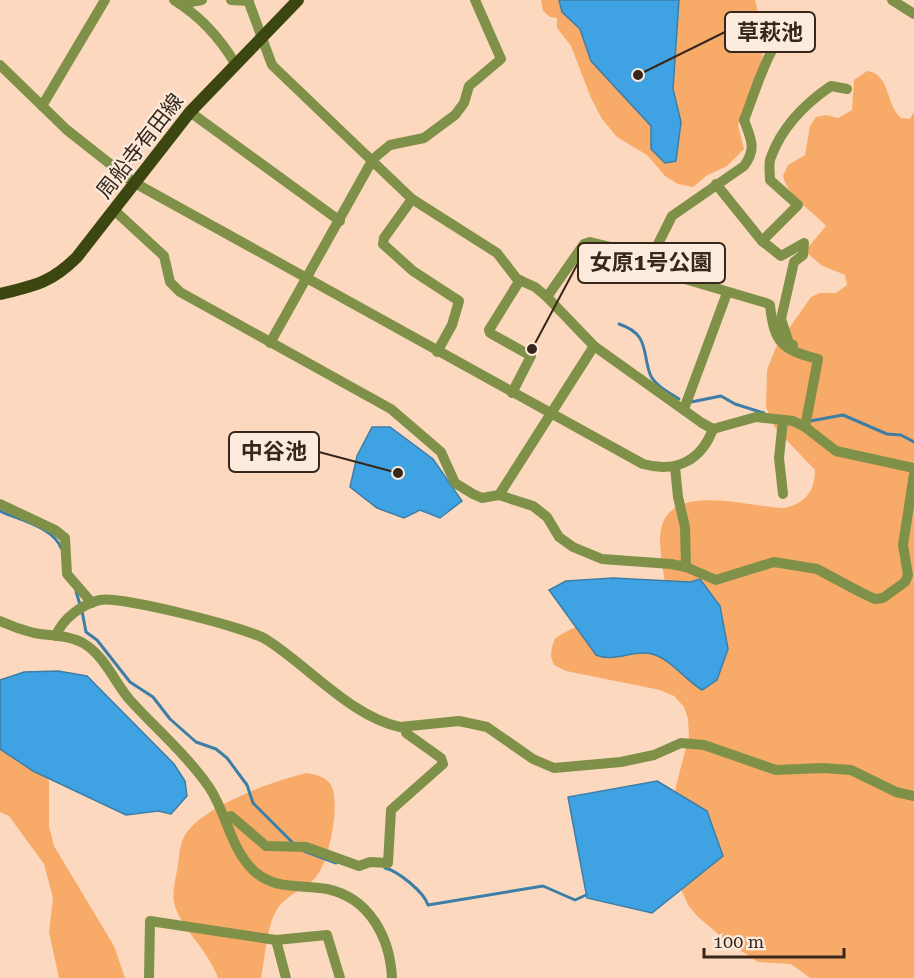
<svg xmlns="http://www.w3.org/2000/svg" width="914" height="978" font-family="'Roboto Serif','Noto Sans JP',serif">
	<rect width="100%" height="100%" fill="#fcd9be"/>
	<g fill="#f8ab68">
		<polygon points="541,0 565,0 668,86 671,0 755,0 765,43 755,90 738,125 744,149 727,166 706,176 693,187 678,184 665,176 647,155 617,137 602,119 591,98 571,46 557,28 557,18 550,17 543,11"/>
		<path d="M867,71C891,74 885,104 901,118L910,119L914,112V978H810L791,964L758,962L725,940L697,916L688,905L681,889L672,813L676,786L689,736L688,719L684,707L674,696L660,690L566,671L554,665L551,657C551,651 552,644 555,639C562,630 649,597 666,590C664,573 660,556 660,539C661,478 746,507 784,508C804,504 815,492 815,470L775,428L766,407L767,370L776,347L811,297L820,293H836L847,285L845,275L821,265L805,251L826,226C812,210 788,198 783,176L788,165L805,155L810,126L816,117L826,115L838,118L852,110L854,80Z"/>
		<polygon points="0,735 41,765 49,781 49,826 54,846 114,946 125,978 59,978 49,932 53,898 44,864 9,816 0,812"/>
		<path d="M307,773C316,775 325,776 331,785C341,803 329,864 315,878C302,892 283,895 274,915C266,934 265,958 261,978H218C208,950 180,927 174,903C172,892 175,881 177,871C179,861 179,848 183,839C196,808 275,780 307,773Z"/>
	</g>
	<g fill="#3fa3e3" stroke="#3d7ea7" stroke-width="1.5">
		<polygon points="559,0 679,0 673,89 681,122 676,161 665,163 651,149 651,126 591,61 580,29 562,12"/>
		<polygon points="372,427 390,427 433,459 462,501 440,518 420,510 404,518 377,508 350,487 357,456"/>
		<path d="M613,578L690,582L700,579L720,606L728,649L717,680L702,690C685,680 671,659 652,654C633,649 615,663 596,655L549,590L566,581Z"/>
		<polygon points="58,671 87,676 174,764 185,781 187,796 171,814 158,811 126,815 33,771 0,749 0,680 24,672"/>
		<polygon points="657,781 707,811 723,856 652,913 587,898 568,797"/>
	</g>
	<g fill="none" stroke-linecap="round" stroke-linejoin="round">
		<g stroke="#3d7ea7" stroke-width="3">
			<path d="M619,324C649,334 642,351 650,374C654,385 670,393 679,399"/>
			<polyline points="691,402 721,396 735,404 764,413"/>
			<polyline points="810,421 843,415 887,434 901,435 914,442"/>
			<path d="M0,511C19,520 53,527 61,548"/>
			<polyline points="76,591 80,605"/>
			<polyline points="82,611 86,632 97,640 130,682 153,697 170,719 196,742 216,749 227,758 247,785 253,803 294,844"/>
			<polyline points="304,851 336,863"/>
			<path d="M385,868C398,871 424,892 428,905L543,886L575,900L586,895"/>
		</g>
		<g stroke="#7f9148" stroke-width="10">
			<path d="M174,0C201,17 218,36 235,63"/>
			<polyline points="231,0 249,1"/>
			<polyline points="248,0 272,65 412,199 497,253 517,279 535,287 547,297 594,346 702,423 713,429 756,417 793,421 805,427 836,451 914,468"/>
			<polyline points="892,0 914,14"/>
			<polyline points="180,4 202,0"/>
			<path d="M0,65L67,130L133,182L643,464C676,473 701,461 713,429"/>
			<polyline points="42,106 105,0"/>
			<polyline points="190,112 340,221"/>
			<path d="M716,184L762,241L798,205L770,180C770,173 768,163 771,157C782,127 806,103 831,86L847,89"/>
			<polyline points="412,199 384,238 383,244 413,271 459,301 452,325 437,352"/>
			<polyline points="114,210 164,256 170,282 180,292 391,409 441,452 455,483 473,494 482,498 499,495 533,506 547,517 559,537 573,547 602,559 671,564 686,567 716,580 774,562 817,569 862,593 875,599 883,598 905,582 908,575 903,545 914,474"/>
			<polyline points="762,241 781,256 804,243 803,255 794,262 781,319 789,343 793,345"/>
			<path d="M644,264L657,246L672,216L744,166C757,149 751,139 744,120C752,101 770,39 788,31C796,27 803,29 811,31"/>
			<path d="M547,297L584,244L590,242L623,250L651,269L766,303L770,305C774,343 782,350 818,359L805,427"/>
			<polyline points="270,343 373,159 390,145 424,138 455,115 464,103 469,86 501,59 475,0"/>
			<polyline points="512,393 531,356 490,333 489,330 520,280"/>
			<polyline points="684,409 727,293"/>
			<polyline points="675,467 678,497 685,527 686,567"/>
			<polyline points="783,494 779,458 783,420"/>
			<polyline points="499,495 594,346"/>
			<polyline points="0,504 55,530 65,538 67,574 92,603"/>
			<path d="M0,621C11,626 22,630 34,633C50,636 69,635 83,643C104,655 114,681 129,699C155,728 187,755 209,787C227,814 230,848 254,871C276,891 301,884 327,889C370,898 390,938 392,978"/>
			<path d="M56,636C62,619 82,604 100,600C121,596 249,628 267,640C308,666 352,717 400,727L459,721L487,727L533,759L554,768L621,762L654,755L681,743L704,745L776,770L823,768L851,770L896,792L914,796"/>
			<polyline points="225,819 231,816 266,846 306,847 359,866 370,862 388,863 391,810 443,764 441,758 406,733 405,727"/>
			<polyline points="276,940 286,978"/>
			<polyline points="149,978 150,921 276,940 327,935 340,978"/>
		</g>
		<path stroke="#3b4611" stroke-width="12" d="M0,294C34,286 51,283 77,257L190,112L298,0"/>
	</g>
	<g text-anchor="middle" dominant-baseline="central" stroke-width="4.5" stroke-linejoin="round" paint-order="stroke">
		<g font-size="21" fill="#37271a" stroke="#fceadd">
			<text transform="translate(140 146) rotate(-52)">周船寺有田線</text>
		</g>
	</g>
	<path fill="none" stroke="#37271a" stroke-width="2" d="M638 75L725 32M532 349L578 263M398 473L319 452"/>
	<g fill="#37271a" stroke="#fceadd" stroke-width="2">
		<circle cx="638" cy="75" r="6"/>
		<circle cx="532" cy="349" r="6"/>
		<circle cx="398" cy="473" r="6"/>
	</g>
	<g fill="#fceadd" stroke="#37271a" stroke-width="2">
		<rect x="725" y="12" width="90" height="40" rx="6"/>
		<rect x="578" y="243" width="147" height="40" rx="6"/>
		<rect x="229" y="432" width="90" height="40" rx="6"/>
	</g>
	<g font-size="22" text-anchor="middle" font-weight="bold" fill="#37271a">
		<text x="770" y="40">草萩池</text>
		<text x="651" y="270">女原1号公園</text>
		<text x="274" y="459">中谷池</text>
	</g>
	<path d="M704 948v9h140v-9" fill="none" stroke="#37271a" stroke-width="3"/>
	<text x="713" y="948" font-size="18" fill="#37271a" stroke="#fceadd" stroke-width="4.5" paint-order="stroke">100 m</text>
</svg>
